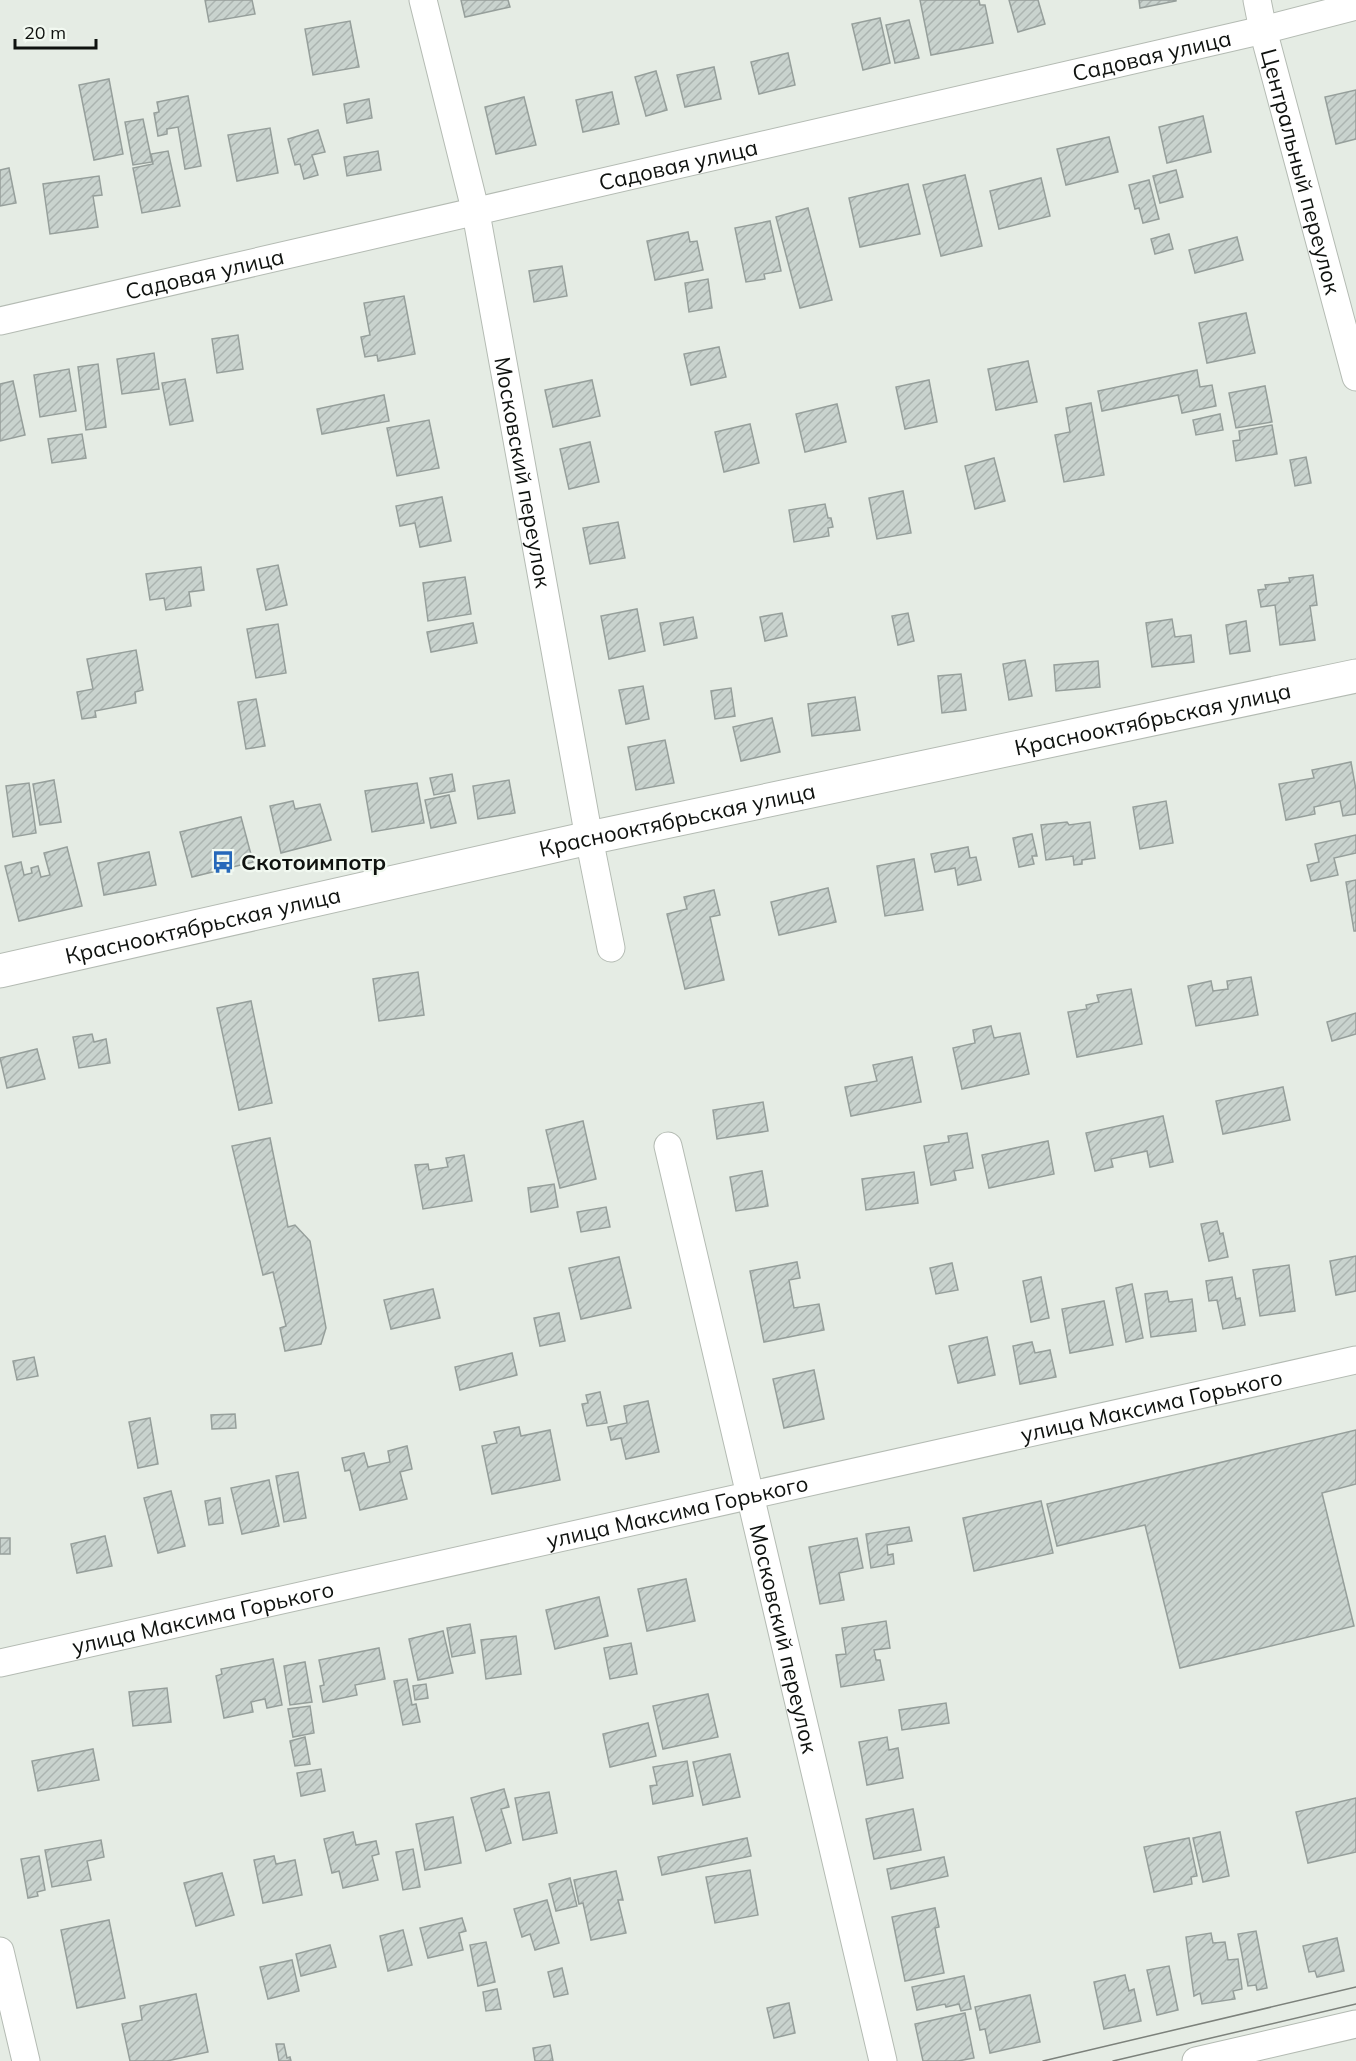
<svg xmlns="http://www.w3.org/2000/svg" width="1356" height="2061" font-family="Mulish,sans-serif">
	<defs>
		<pattern id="building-hatch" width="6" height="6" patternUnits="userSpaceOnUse" patternTransform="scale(1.5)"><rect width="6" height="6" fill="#c9d3ce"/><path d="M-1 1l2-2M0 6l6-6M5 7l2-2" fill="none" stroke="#abb4b0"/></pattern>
	</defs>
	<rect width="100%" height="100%" fill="#e5ece4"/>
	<g fill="url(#building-hatch)" stroke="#969f9b" stroke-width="1.5">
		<polygon points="205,0 252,0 255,14 209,22"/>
		<polygon points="461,0 508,0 510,7 465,17"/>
		<polygon points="920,0 979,0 980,5 985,5 993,43 931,55"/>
		<polygon points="1009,0 1038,0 1045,24 1018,32"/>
		<polygon points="1139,0 1176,0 1176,1 1140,8"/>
		<polygon points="880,18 890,63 863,70 852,24"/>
		<polygon points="909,20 919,58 895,63 886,25"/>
		<polygon points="350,21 359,67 313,75 305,29"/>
		<polygon points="788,53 795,85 759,94 751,62"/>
		<polygon points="714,67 721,99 685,107 677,75"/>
		<polygon points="656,71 667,110 646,116 635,77"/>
		<polygon points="109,79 123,154 94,160 79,85"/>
		<polygon points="1356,90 1356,139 1336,144 1325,97"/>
		<polygon points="612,92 619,124 583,132 576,100"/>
		<polygon points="188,96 201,166 185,169 178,127 167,129 167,134 158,136 154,113 159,112 157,102"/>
		<polygon points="524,97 536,145 496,154 485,107"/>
		<polygon points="369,99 372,118 347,123 344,104"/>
		<polygon points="1203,116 1211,152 1167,163 1159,127"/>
		<polygon points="143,119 152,162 133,165 125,122"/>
		<polygon points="270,128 278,173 237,181 228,135"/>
		<polygon points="318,130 325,152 312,155 318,175 304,179 300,164 295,165 288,139"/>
		<polygon points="1109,137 1118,172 1066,185 1057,149"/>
		<polygon points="168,151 180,206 142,213 133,168 153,164 151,154"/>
		<polygon points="378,151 381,170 347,176 344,157"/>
		<polygon points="9,168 16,203 0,206 0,170"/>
		<polygon points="1176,170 1183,197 1160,203 1153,176"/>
		<polygon points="965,175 982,246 941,256 923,185"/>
		<polygon points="99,176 102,195 93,196 98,227 50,234 43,184"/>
		<polygon points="1041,178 1050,216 999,229 990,191"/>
		<polygon points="1149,180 1159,219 1143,223 1139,208 1135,209 1129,185"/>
		<polygon points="908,184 920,234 860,247 849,198"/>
		<polygon points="808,208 832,300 800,308 776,217"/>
		<polygon points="770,221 781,271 764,274 765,279 746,282 735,228"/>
		<polygon points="688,232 690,242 697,241 703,270 655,280 647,241"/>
		<polygon points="1169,234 1173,249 1155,254 1151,239"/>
		<polygon points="1237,237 1243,260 1195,273 1189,250"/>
		<polygon points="562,266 567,296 534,302 529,271"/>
		<polygon points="708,279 712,308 689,312 685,283"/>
		<polygon points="404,296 415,354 378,361 377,355 365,357 361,337 370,335 364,303"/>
		<polygon points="1246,313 1255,353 1207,363 1199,323"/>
		<polygon points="238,335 243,369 217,373 212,339"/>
		<polygon points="719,347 726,377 691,385 684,354"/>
		<polygon points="154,353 159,389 122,394 117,359"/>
		<polygon points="1028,361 1037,402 996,410 988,369"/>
		<polygon points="98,364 106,427 86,430 78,367"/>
		<polygon points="69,369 76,411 40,417 34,375"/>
		<polygon points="1197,370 1200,387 1212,385 1216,406 1182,413 1178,395 1102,411 1098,391"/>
		<polygon points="185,379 193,421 170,425 162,383"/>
		<polygon points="592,380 600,416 553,427 545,390"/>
		<polygon points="929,380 937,422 905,429 896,387"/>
		<polygon points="13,381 25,435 0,441 0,384"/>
		<polygon points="1265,386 1272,422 1236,428 1229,393"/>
		<polygon points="384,395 389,421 322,434 317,409"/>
		<polygon points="1091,403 1104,475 1064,482 1055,435 1070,432 1066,408"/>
		<polygon points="837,404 846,442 805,452 796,414"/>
		<polygon points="1220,414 1223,430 1196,435 1193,420"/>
		<polygon points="429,420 439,468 397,476 387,428"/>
		<polygon points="750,424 759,463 724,472 715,432"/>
		<polygon points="1272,425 1277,454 1236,461 1233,441 1240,440 1239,431"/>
		<polygon points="82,434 86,458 52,463 48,439"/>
		<polygon points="590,442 599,482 569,489 560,449"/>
		<polygon points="1306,457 1311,483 1295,486 1290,460"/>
		<polygon points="994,458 1005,501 975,509 965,466"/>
		<polygon points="903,491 911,533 877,539 869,498"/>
		<polygon points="442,497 451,541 420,547 415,523 400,526 396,506"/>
		<polygon points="825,504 828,518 831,518 833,527 828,528 829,536 794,542 789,510"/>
		<polygon points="618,522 625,558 590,564 583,528"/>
		<polygon points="278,565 287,605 266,610 257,569"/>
		<polygon points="201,567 204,590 189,592 191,606 166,610 164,598 150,600 146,574"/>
		<polygon points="1313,575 1317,605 1310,606 1315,640 1280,645 1275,605 1261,607 1258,590 1266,589 1265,585 1290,582 1289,578"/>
		<polygon points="465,577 471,614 428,621 423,583"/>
		<polygon points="637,609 645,651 609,659 601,616"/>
		<polygon points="782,613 787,636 765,641 760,617"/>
		<polygon points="908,613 914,641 898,645 892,616"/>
		<polygon points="693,617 697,638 664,645 660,623"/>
		<polygon points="1172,619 1175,637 1191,635 1194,662 1152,667 1146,623"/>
		<polygon points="1246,621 1250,651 1230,654 1226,625"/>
		<polygon points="473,623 477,643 431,652 427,632"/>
		<polygon points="278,624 286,673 256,678 247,629"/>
		<polygon points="136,650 143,690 135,692 136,703 95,711 96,717 82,719 77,692 93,689 87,659"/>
		<polygon points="1025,660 1032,696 1009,700 1003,664"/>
		<polygon points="1098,661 1100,687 1056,691 1054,665"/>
		<polygon points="961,674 966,710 942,713 938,676"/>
		<polygon points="643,686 649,719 626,724 619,690"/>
		<polygon points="731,688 735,716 715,719 711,691"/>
		<polygon points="855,697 860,730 812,736 808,704"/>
		<polygon points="256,699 265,746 246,749 238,702"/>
		<polygon points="772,718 780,752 741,761 733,727"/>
		<polygon points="665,740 674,783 636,790 628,747"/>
		<polygon points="1351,762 1356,790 1356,814 1343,816 1340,801 1314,807 1315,814 1286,820 1279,784 1314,778 1312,770"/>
		<polygon points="452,774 455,791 434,795 430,778"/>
		<polygon points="54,780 61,822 40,825 33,784"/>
		<polygon points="509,780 515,813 478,819 473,786"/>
		<polygon points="29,783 36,833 13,837 6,786"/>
		<polygon points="417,783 424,823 372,832 365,791"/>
		<polygon points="449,795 456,823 431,828 425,800"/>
		<polygon points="293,801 295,809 320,804 331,840 281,853 270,806"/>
		<polygon points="1166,801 1173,843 1140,849 1133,807"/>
		<polygon points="241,817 253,862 192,877 180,832"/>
		<polygon points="1067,822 1069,825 1090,822 1095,858 1082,860 1082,864 1074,865 1073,856 1046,860 1041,825"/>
		<polygon points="1032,834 1037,856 1032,856 1034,864 1019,867 1013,838"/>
		<polygon points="1356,835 1356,853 1334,858 1338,875 1311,881 1307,865 1319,862 1315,844"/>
		<polygon points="67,847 82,906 19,921 5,866 21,862 24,875 32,873 31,868 38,866 41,877 50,875 44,853"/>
		<polygon points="968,847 970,858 976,857 981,880 958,885 955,868 935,872 931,854"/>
		<polygon points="149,852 156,885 104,895 98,863"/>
		<polygon points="914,859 923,910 885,916 877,866"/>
		<polygon points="1356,880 1356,931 1354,931 1346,882"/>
		<polygon points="828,888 836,922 779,935 771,902"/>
		<polygon points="714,890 720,915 710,917 724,980 685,989 667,914 687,909 684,897"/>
		<polygon points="418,972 424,1015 379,1021 373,979"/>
		<polygon points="1251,977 1258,1015 1196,1026 1188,986 1211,981 1213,991 1228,989 1227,981"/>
		<polygon points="1131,989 1142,1044 1077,1057 1068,1012 1087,1009 1086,1005 1099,1002 1097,995"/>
		<polygon points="251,1001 272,1103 239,1110 217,1008"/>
		<polygon points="1356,1013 1356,1034 1332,1041 1327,1022"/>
		<polygon points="991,1026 994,1038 1020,1033 1029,1074 962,1089 953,1048 975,1043 973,1030"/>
		<polygon points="92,1034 94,1042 106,1039 110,1063 79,1068 73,1037"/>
		<polygon points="37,1049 45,1079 7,1088 0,1058"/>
		<polygon points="912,1057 921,1102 851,1116 845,1087 877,1081 873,1065"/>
		<polygon points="1283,1087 1290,1120 1223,1134 1216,1101"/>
		<polygon points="763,1102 768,1131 717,1139 713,1110"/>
		<polygon points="1163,1116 1173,1162 1150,1167 1147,1151 1111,1159 1113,1167 1095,1171 1086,1133"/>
		<polygon points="583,1121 596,1179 560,1188 546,1130"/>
		<polygon points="967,1133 973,1168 954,1171 956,1180 931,1185 924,1146 949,1142 948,1136"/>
		<polygon points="270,1138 288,1227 295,1225 310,1241 326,1328 321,1344 285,1351 280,1328 286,1326 273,1272 263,1275 232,1146"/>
		<polygon points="1048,1141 1054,1174 989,1188 982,1155"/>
		<polygon points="464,1155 472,1201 423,1209 415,1165 428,1164 429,1170 448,1167 446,1158"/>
		<polygon points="762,1171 768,1206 736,1211 730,1177"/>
		<polygon points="914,1172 918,1203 866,1210 862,1179"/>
		<polygon points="554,1184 558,1207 531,1212 528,1188"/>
		<polygon points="606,1207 610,1227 581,1232 577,1212"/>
		<polygon points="1217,1221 1220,1234 1223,1233 1228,1257 1209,1261 1201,1224"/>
		<polygon points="1356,1256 1356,1291 1336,1295 1330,1261"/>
		<polygon points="619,1257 631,1308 581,1319 569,1268"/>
		<polygon points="797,1262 800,1278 789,1280 794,1308 819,1304 824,1330 764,1342 750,1271"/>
		<polygon points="952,1263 958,1290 936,1294 930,1268"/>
		<polygon points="1289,1265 1295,1311 1260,1316 1253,1270"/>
		<polygon points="1041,1277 1049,1318 1031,1322 1023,1281"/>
		<polygon points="1232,1277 1236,1299 1240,1298 1245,1325 1223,1329 1217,1300 1209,1301 1206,1281"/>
		<polygon points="1132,1284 1143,1338 1126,1342 1116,1288"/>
		<polygon points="433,1289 440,1318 391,1329 384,1300"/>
		<polygon points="1167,1291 1169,1302 1192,1299 1196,1331 1151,1337 1145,1294"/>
		<polygon points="1104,1301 1113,1345 1070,1353 1062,1309"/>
		<polygon points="559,1313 565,1341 540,1346 534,1318"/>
		<polygon points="987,1337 995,1375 958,1383 949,1346"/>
		<polygon points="1032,1342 1035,1353 1050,1350 1056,1377 1020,1384 1013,1346"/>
		<polygon points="512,1353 517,1375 460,1390 455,1367"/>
		<polygon points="34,1357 38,1376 17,1380 13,1361"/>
		<polygon points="814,1370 824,1419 784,1428 773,1379"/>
		<polygon points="600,1392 607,1423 587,1426 582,1404 588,1403 586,1395"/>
		<polygon points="648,1401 659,1452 626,1459 621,1438 611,1440 608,1427 627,1423 624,1406"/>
		<polygon points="235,1414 236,1428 212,1429 211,1415"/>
		<polygon points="150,1418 158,1464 138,1468 129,1422"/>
		<polygon points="519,1427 521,1436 550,1430 560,1480 492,1494 482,1446 497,1443 494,1432"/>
		<polygon points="1356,1430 1356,1484 1322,1493 1354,1626 1180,1668 1145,1525 1057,1546 1047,1504"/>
		<polygon points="407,1446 412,1469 400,1472 407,1499 360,1510 350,1470 345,1471 342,1458 364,1453 368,1467 390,1462 388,1451"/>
		<polygon points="298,1472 306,1518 284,1522 276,1476"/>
		<polygon points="269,1480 279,1526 242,1534 231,1488"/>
		<polygon points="171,1491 185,1546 158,1553 144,1498"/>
		<polygon points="220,1498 223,1523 209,1525 205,1501"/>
		<polygon points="1041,1501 1053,1553 974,1571 963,1518"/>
		<polygon points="909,1527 912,1541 887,1545 888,1555 893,1554 894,1564 871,1568 866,1534"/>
		<polygon points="105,1536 112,1566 77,1573 71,1544"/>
		<rect x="0" y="1538" width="10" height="16"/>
		<polygon points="857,1538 863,1568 839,1573 844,1600 820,1604 809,1547"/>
		<polygon points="686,1579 695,1621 647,1631 638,1589"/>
		<polygon points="599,1597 608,1636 555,1649 546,1610"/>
		<polygon points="886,1621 890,1648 874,1650 876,1660 880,1660 884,1680 841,1687 836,1655 846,1654 842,1628"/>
		<polygon points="470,1624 475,1653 452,1657 447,1628"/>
		<polygon points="443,1631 453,1673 418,1680 409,1639"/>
		<polygon points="516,1636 521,1674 486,1679 481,1640"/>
		<polygon points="631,1643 637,1674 610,1679 604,1648"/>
		<polygon points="379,1648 385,1679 355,1685 357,1695 323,1702 320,1686 324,1685 319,1660"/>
		<polygon points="273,1659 282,1705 267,1708 265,1699 251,1702 253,1712 224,1718 216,1676 222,1674 221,1669"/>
		<polygon points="305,1662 312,1702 290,1705 284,1666"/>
		<polygon points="407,1679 412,1705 416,1704 420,1722 403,1725 394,1681"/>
		<polygon points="426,1684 428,1698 415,1700 413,1686"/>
		<polygon points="167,1688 171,1722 133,1726 129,1692"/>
		<polygon points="708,1694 718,1737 663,1749 653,1706"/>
		<polygon points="946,1703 949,1723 902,1730 899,1710"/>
		<polygon points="310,1706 314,1733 293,1737 288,1709"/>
		<polygon points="648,1723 656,1756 610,1767 603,1734"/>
		<polygon points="305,1737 310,1764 295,1766 290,1741"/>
		<polygon points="887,1737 889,1750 898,1748 903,1778 867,1785 859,1742"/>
		<polygon points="93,1749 99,1780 38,1791 32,1761"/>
		<polygon points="730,1754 740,1797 703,1805 693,1762"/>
		<polygon points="687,1761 693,1796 653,1804 650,1786 657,1785 653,1767"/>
		<polygon points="321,1769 325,1791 301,1796 297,1773"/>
		<polygon points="504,1789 509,1807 501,1809 511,1843 486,1851 471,1798"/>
		<polygon points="549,1792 557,1833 523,1840 515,1798"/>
		<polygon points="1356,1798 1356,1852 1308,1863 1296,1812"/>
		<polygon points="913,1809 921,1850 874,1859 866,1819"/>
		<polygon points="453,1817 461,1863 425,1870 416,1824"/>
		<polygon points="353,1832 356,1845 376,1841 379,1854 372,1856 378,1880 343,1888 339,1871 332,1873 324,1839"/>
		<polygon points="1220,1832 1229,1876 1203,1882 1193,1838"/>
		<polygon points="747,1838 751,1856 662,1875 658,1857"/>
		<polygon points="1189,1838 1197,1876 1191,1877 1192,1884 1154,1892 1144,1847"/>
		<polygon points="101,1840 104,1857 87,1861 91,1880 52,1887 45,1850"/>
		<polygon points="413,1849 420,1887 403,1890 396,1852"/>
		<polygon points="39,1856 45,1890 37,1892 38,1896 28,1898 21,1859"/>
		<polygon points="274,1856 276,1864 295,1860 302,1895 263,1903 254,1860"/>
		<polygon points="944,1857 948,1876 891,1889 887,1869"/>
		<polygon points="750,1870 758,1915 715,1923 706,1877"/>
		<polygon points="616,1871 623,1900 618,1900 626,1933 591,1940 583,1903 579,1904 574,1880"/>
		<polygon points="222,1873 234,1915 196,1926 184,1883"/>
		<polygon points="570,1878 577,1906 556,1911 549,1884"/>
		<polygon points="547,1900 559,1943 535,1950 530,1934 522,1937 514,1909"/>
		<polygon points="935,1908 939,1927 935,1928 944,1973 905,1981 892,1917"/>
		<polygon points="462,1918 466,1931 459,1933 463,1950 428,1958 420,1928"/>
		<polygon points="109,1920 125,1998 77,2008 61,1930"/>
		<polygon points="403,1930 412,1965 388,1971 380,1936"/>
		<polygon points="1256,1931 1267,1988 1257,1990 1256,1985 1248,1986 1238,1934"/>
		<polygon points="1211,1933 1213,1943 1225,1942 1228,1960 1238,1959 1242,1989 1233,1991 1235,1999 1202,2004 1200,1993 1194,1996 1186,1937"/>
		<polygon points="1337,1938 1344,1971 1317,1977 1315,1971 1309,1972 1303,1946"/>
		<polygon points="486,1942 495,1982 478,1986 470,1945"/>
		<polygon points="330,1945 336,1967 301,1976 296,1954"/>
		<polygon points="292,1960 299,1991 268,1999 260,1967"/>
		<polygon points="1169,1966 1178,2010 1157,2015 1147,1970"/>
		<polygon points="562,1968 568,1994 554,1997 548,1972"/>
		<polygon points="1125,1975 1129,1991 1134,1989 1141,2021 1104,2029 1094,1982"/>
		<polygon points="964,1976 971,2009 961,2011 959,2004 946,2007 945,2004 917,2010 912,1987"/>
		<polygon points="497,1989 501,2009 486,2011 483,1992"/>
		<polygon points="196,1994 208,2052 167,2061 130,2061 122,2024 142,2020 140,2006"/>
		<polygon points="1030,1995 1040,2042 990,2053 985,2029 980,2030 975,2007"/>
		<polygon points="789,2003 795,2033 774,2038 767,2008"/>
		<polygon points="965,2013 974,2058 958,2061 923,2061 915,2024"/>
		<polygon points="276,2044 284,2044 287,2058 290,2057 291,2061 279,2061"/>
		<polygon points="550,2045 553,2061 535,2061 533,2048"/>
	</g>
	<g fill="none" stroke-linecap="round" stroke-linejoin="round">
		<g stroke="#b4bbb3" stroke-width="29">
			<g id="minor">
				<path id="s1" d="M423,0L476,213L589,838L611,948"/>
				<path id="s2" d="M1257,0L1263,30L1356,377"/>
				<path id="s3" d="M0,321L1263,30L1356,6"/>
				<path id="s4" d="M668,1146L883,2061"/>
				<path id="s5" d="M0,1663L1356,1360"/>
				<polyline points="0,1951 26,2061"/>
				<polyline points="1196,2061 1356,2024"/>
			</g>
		</g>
		<g stroke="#b4bbb3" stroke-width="35">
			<g id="secondary">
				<path id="s6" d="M0,971L589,838L1356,676"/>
			</g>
		</g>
		<use href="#minor" stroke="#fff" stroke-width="27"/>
		<use href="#secondary" stroke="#fff" stroke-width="33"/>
		<g stroke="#7c817b" stroke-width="1.5">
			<polyline points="1043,2061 1356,1987"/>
			<polyline points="1113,2061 1356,2004"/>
		</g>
	</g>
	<defs>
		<g id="bus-bare" transform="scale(1.8)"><path d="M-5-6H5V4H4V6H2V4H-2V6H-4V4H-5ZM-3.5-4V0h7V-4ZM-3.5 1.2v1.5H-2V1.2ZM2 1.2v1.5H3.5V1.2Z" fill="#2668ba" stroke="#f2f9f1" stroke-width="2.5" paint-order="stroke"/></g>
	</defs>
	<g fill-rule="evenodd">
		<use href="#bus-bare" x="223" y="862"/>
	</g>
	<g text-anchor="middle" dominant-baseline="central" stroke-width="4.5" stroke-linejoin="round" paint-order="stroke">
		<g font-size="22" fill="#0f120f" stroke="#f2f9f1">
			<text stroke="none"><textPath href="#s3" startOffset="1182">Садовая улица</textPath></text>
			<text stroke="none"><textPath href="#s3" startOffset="696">Садовая улица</textPath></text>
			<text stroke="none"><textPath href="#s2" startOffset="177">Центральный переулок</textPath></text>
			<text stroke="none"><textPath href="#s3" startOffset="210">Садовая улица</textPath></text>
			<text stroke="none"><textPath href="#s1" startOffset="483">Московский переулок</textPath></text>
			<text stroke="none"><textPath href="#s6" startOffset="1180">Краснооктябрьская улица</textPath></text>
			<text stroke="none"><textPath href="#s6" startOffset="694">Краснооктябрьская улица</textPath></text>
			<text stroke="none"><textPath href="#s6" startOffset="208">Краснооктябрьская улица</textPath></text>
			<text stroke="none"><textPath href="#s5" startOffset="1180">улица Максима Горького</textPath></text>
			<text stroke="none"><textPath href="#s5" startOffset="694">улица Максима Горького</textPath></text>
			<text stroke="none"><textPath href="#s5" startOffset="208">улица Максима Горького</textPath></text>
			<text stroke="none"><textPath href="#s4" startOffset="506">Московский переулок</textPath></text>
		</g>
		<g font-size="22" font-weight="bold" fill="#0f120f" stroke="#f2f9f1" text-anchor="start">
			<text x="241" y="862">Скотоимпотр</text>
		</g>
	</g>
	<path d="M15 39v9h81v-9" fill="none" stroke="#0f120f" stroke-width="3"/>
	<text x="24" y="39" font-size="18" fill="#0f120f" stroke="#f2f9f1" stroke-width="4.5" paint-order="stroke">20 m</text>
</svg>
